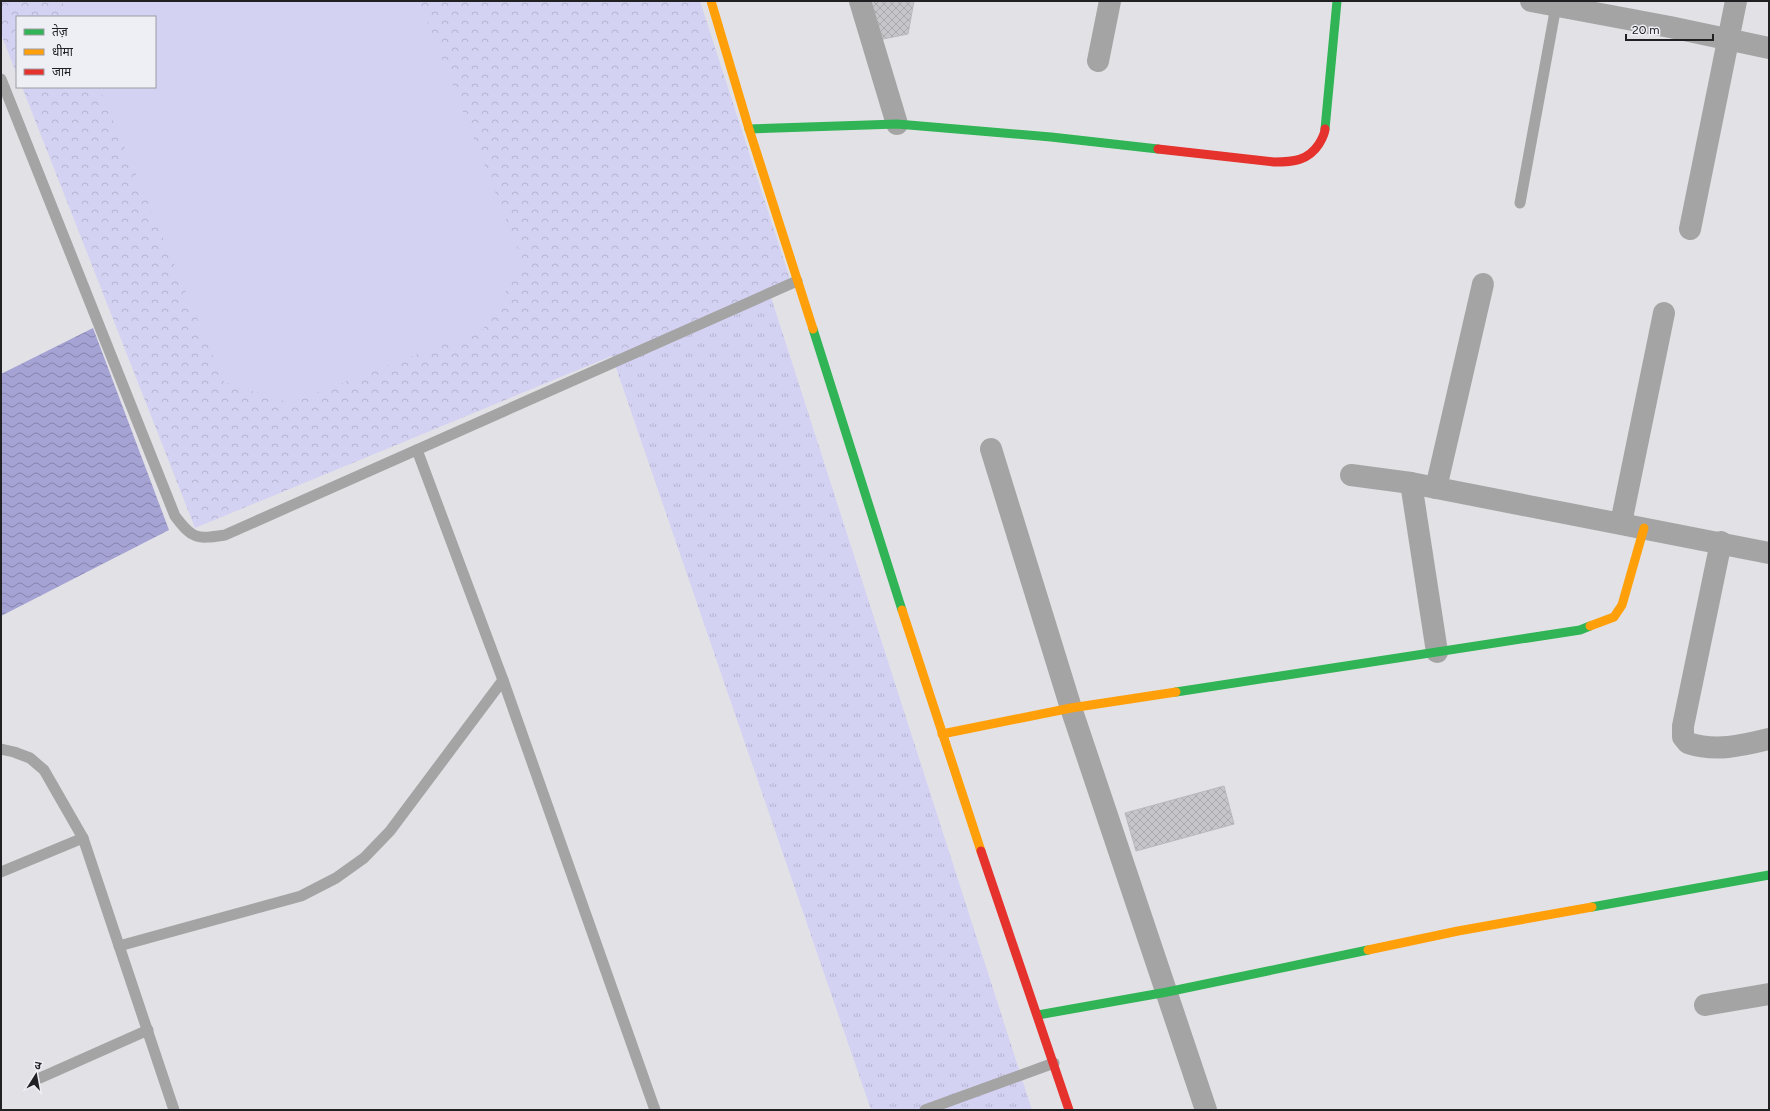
<svg xmlns="http://www.w3.org/2000/svg" width="1770" height="1111" font-family="Figtree,'Noto Sans Devanagari',sans-serif">
	<defs>
		<pattern id="grass-tufts" width="24" height="20" patternUnits="userSpaceOnUse"><rect width="24" height="20" fill="#d3d2f3"/><path d="M3 7l-1-3M5 7V3M7 7l1-3M15 17l-1-3M17 17v-4M19 17l1-3" fill="none" stroke="#b5b4d0"/></pattern>
		<pattern id="park-crowns" width="20" height="18" patternUnits="userSpaceOnUse"><rect width="20" height="18" fill="#d3d2f3"/><path d="M2 6a3 3 0 1 1 6 0M12 15a3 3 0 1 1 6 0" fill="none" stroke="#b5b4d0"/></pattern>
		<pattern id="water-waves" width="16" height="10" patternUnits="userSpaceOnUse"><rect width="16" height="10" fill="#a5a2d4"/><path d="M0 5q4-4 8 0t8 0" fill="none" stroke="#8684ac"/></pattern>
		<pattern id="building-cross-hatch" width="8" height="8" patternUnits="userSpaceOnUse"><rect width="8" height="8" fill="#c6c6ca"/><path d="M0 0l8 8M0 8l8-8" fill="none" stroke="#aaaaad"/></pattern>
	</defs>
	<rect width="100%" height="100%" fill="#e2e2e6"/>
	<polygon fill="url(#grass-tufts)" points="490,1 676,1 1032,1110 871,1110"/>
	<polygon fill="url(#park-crowns)" points="1,1 700,1 791,282 195,528 22,87 155,87 155,17 17,17 17,75 1,34"/>
	<polygon fill="#d3d2f3" points="62,1 419,1 523,262 483,329 290,403 224,382 99,87 155,87 155,17 69,17"/>
	<polygon fill="url(#water-waves)" points="93,328 169,530 1,616 1,374"/>
	<g fill="url(#building-cross-hatch)" stroke="#b9b9bc">
		<polygon points="862,1 914,1 908,34 873,41"/>
		<polygon points="1224,786 1234,824 1136,851 1125,813"/>
	</g>
	<g fill="none" stroke-linecap="round" stroke-linejoin="round">
		<g stroke="#a5a4a5" stroke-width="11">
			<path d="M1,79L175,516C193,540 197,539 225,535L797,281"/>
			<polyline points="1520,203 1556,6"/>
			<polyline points="417,450 503,680 655,1110"/>
			<polyline points="1,749 14,752 30,758 44,770 83,838 174,1110"/>
			<polyline points="1,872 83,838"/>
			<polyline points="119,946 301,896 336,878 364,858 390,831 503,680"/>
			<polyline points="40,1078 148,1030"/>
			<polyline points="925,1110 1054,1063"/>
		</g>
		<g stroke="#a5a4a5" stroke-width="22">
			<polyline points="860,1 897,124"/>
			<polyline points="1531,1 1670,27 1769,48"/>
			<polyline points="1098,61 1110,1"/>
			<polyline points="1690,229 1736,1"/>
			<polyline points="991,449 1071,708 1206,1110"/>
			<polyline points="1351,475 1411,483 1769,553"/>
			<polyline points="1411,483 1437,652"/>
			<polyline points="1436,488 1483,284"/>
			<polyline points="1621,523 1664,313"/>
			<path d="M1721,542L1683,726V737L1688,743C1715,752 1741,746 1769,739"/>
			<polyline points="1705,1005 1769,994"/>
		</g>
		<g stroke="#30b455" stroke-width="9">
			<polyline points="749,129 897,124 1051,137 1158,149"/>
			<polyline points="1325,129 1337,1"/>
			<polyline points="813,329 902,610"/>
			<polyline points="1176,692 1580,630 1590,626"/>
			<polyline points="1592,907 1769,875"/>
			<polyline points="1038,1015 1167,992 1368,950"/>
		</g>
		<g stroke="#ff9f0a" stroke-width="9">
			<polyline points="711,1 749,129 813,329"/>
			<polyline points="902,610 981,851"/>
			<polyline points="1590,626 1614,617 1622,605 1644,528"/>
			<polyline points="942,734 1071,708 1176,692"/>
			<polyline points="1368,950 1458,931 1592,907"/>
		</g>
		<g stroke="#e5322d" stroke-width="9">
			<path d="M1158,149L1274,162C1293,162 1308,161 1319,144C1322,139 1325,134 1325,129"/>
			<polyline points="981,851 1069,1110"/>
		</g>
	</g>
	<rect width="1770" height="1111" fill="none" stroke="#212124" stroke-width="4"/>
	<rect x="16" y="16" width="140" height="72" fill="#eeeef5" stroke="#9c9ca1"/>
	<rect x="24" y="29" width="20" height="6" fill="#30b455" stroke="#9c9ca1"/>
	<text x="52" y="36" font-size="12" fill="#212124">तेज़</text>
	<rect x="24" y="49" width="20" height="6" fill="#ff9f0a" stroke="#9c9ca1"/>
	<text x="52" y="56" font-size="12" fill="#212124">धीमा</text>
	<rect x="24" y="69" width="20" height="6" fill="#e5322d" stroke="#9c9ca1"/>
	<text x="52" y="76" font-size="12" fill="#212124">जाम</text>
	<g transform="translate(36 1075) rotate(11)" stroke="#eeeef5" stroke-width="3" paint-order="stroke">
	<path d="M0-3L7 15L0 10L-7 15Z" fill="#212124"/>
	<text y="-6" font-size="11" font-weight="bold" text-anchor="middle" fill="#212124">उ</text>
	</g>
	<path d="M1626 34v6h87v-6" fill="none" stroke="#212124" stroke-width="2"/>
	<text x="1632" y="34" font-size="12" fill="#212124" stroke="#eeeef5" stroke-width="3" paint-order="stroke">20 m</text>
</svg>
